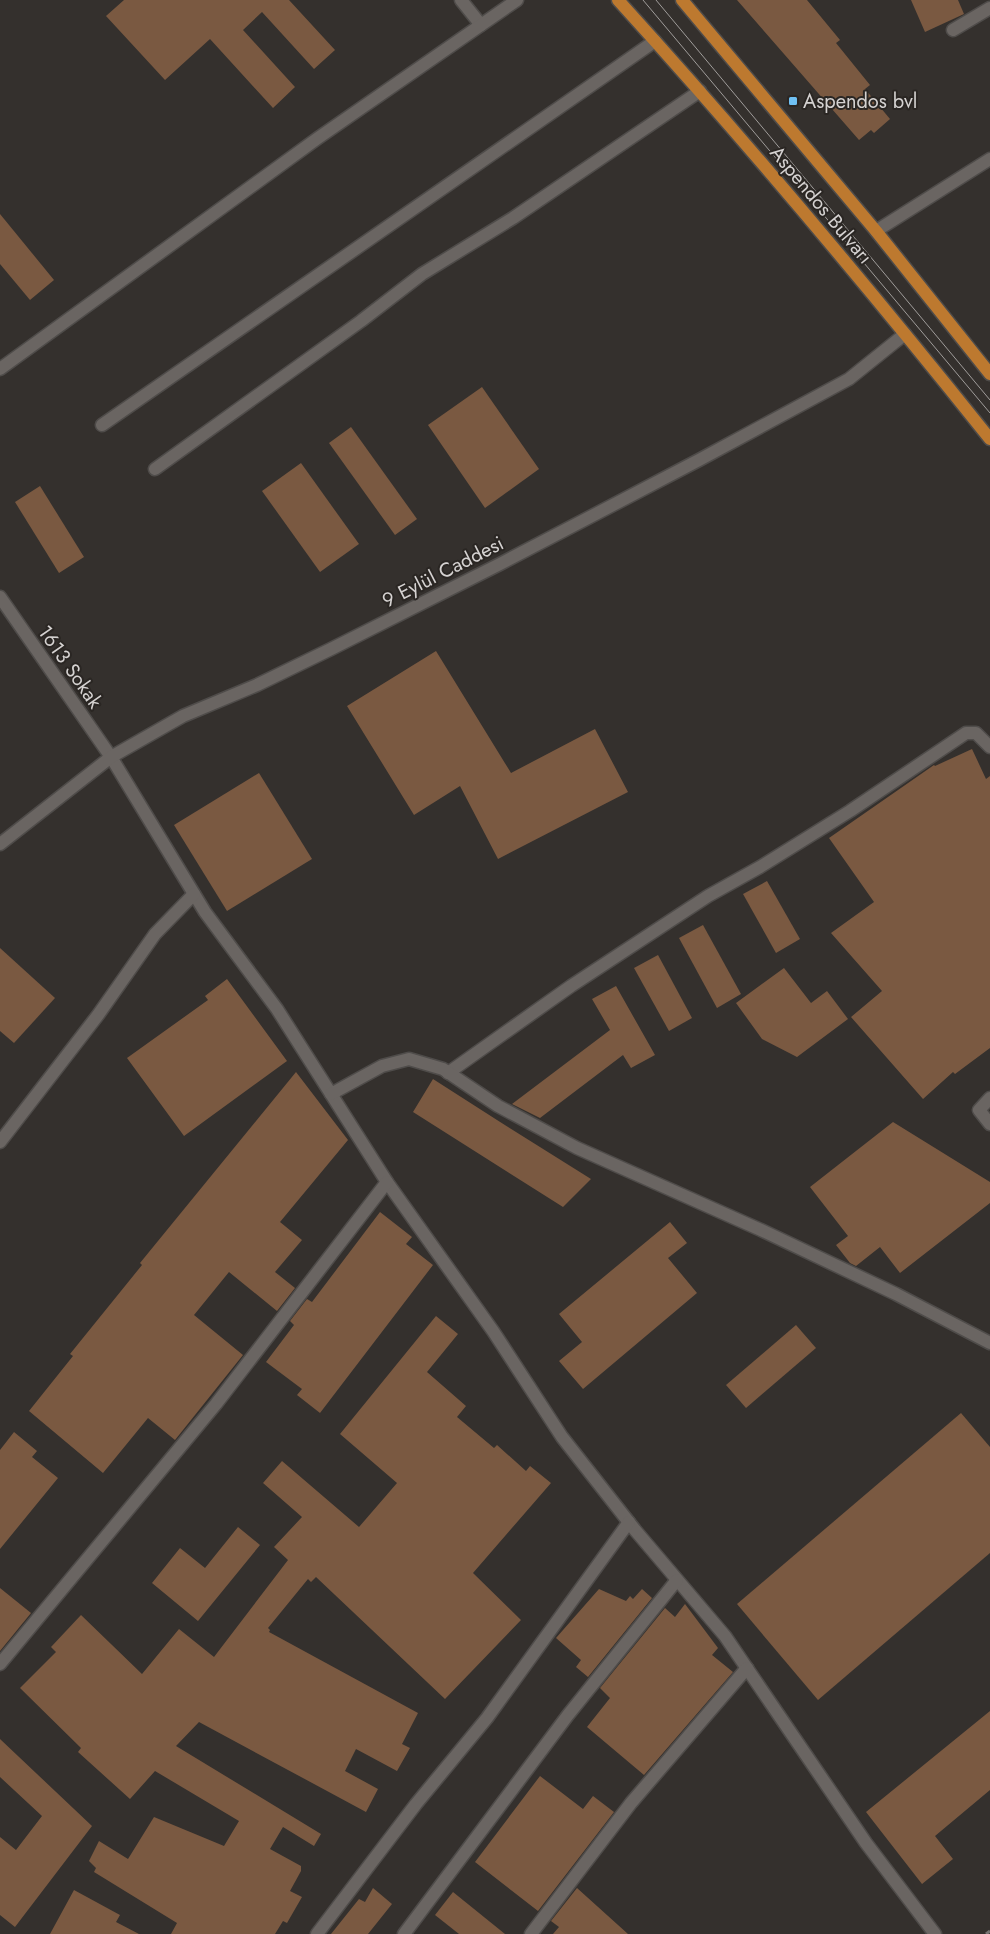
<svg xmlns="http://www.w3.org/2000/svg" width="990" height="1934" font-family="Jost,sans-serif">
	<rect width="100%" height="100%" fill="#34302d"/>
	<g fill="#7a5941">
		<polygon points="124,0 289,0 335,50 314,69 262,12 243,30 295,87 273,108 210,39 165,80 106,16"/>
		<polygon points="737,0 807,0 840,40 836,43 870,85 865,89 890,119 874,133 871,130 859,140"/>
		<polygon points="911,0 958,0 964,14 925,32"/>
		<polygon points="0,214 54,280 30,300 0,264"/>
		<polygon points="482,387 539,469 485,508 428,425"/>
		<polygon points="351,427 417,519 395,535 329,443"/>
		<polygon points="301,463 359,544 320,572 262,491"/>
		<polygon points="40,486 84,557 59,573 15,502"/>
		<polygon points="436,651 511,773 595,729 628,792 498,859 460,786 414,815 347,706"/>
		<polygon points="972,749 986,779 990,776 990,1048 955,1074 953,1072 923,1099 851,1017 882,991 831,933 874,902 829,838 934,765 935,766"/>
		<polygon points="259,773 312,859 227,911 174,825"/>
		<polygon points="767,881 800,939 776,953 743,894"/>
		<polygon points="703,925 741,994 717,1008 679,938"/>
		<polygon points="0,948 55,998 14,1043 0,1031"/>
		<polygon points="658,955 692,1018 669,1031 634,968"/>
		<polygon points="784,968 811,1003 827,991 848,1019 797,1057 762,1039 736,1003"/>
		<polygon points="227,979 287,1061 184,1136 127,1058 208,1000 205,996"/>
		<polygon points="616,986 655,1055 631,1068 623,1055 540,1118 512,1104 610,1030 592,999"/>
		<polygon points="296,1072 348,1140 280,1222 302,1240 275,1272 295,1288 277,1311 229,1272 194,1315 243,1355 175,1440 148,1418 103,1473 29,1411 73,1356 70,1354 142,1265 140,1263"/>
		<polygon points="433,1079 497,1120 591,1179 563,1207 413,1112"/>
		<polygon points="893,1122 990,1182 990,1203 900,1273 880,1247 856,1266 850,1263 836,1245 848,1236 810,1187"/>
		<polygon points="380,1212 412,1237 406,1244 433,1265 320,1413 297,1395 302,1389 266,1362 294,1325 290,1321 307,1299 312,1302"/>
		<polygon points="670,1222 687,1243 668,1258 697,1293 583,1389 559,1361 582,1342 559,1314"/>
		<polygon points="436,1316 458,1334 427,1372 466,1406 457,1417 494,1448 497,1445 526,1471 530,1466 551,1483 473,1573 521,1620 445,1699 316,1577 311,1582 308,1579 268,1628 270,1630 269,1632 418,1713 402,1744 410,1748 397,1771 356,1749 345,1771 378,1789 366,1812 199,1722 176,1746 321,1834 314,1846 283,1827 270,1849 301,1866 301,1871 290,1891 302,1897 287,1923 283,1921 275,1934 171,1934 177,1923 94,1872 96,1868 89,1861 99,1841 128,1859 154,1817 224,1846 239,1821 155,1771 130,1799 78,1752 81,1748 20,1688 56,1652 51,1647 81,1615 142,1674 179,1629 214,1657 288,1560 274,1547 302,1517 263,1483 282,1461 359,1527 397,1483 340,1434"/>
		<polygon points="796,1325 816,1348 746,1408 726,1385"/>
		<polygon points="961,1413 990,1447 990,1553 818,1700 737,1604"/>
		<polygon points="14,1432 37,1451 32,1457 58,1478 0,1549 0,1450"/>
		<polygon points="238,1527 260,1545 198,1621 152,1583 180,1548 205,1568"/>
		<polygon points="0,1588 31,1613 0,1651"/>
		<polygon points="599,1589 626,1601 630,1596 633,1599 642,1589 652,1598 588,1677 576,1667 581,1660 556,1638"/>
		<polygon points="685,1604 718,1648 712,1655 733,1672 644,1775 587,1727 610,1698 600,1688 665,1608 675,1617"/>
		<polygon points="990,1711 990,1790 935,1836 953,1859 922,1884 866,1812"/>
		<polygon points="0,1739 92,1826 15,1927 0,1915 0,1837 16,1850 42,1816 0,1777"/>
		<polygon points="540,1776 583,1809 593,1796 614,1812 538,1911 475,1862"/>
		<polygon points="373,1888 392,1904 368,1934 331,1934 359,1899 365,1902"/>
		<polygon points="577,1888 628,1934 553,1934 559,1927 551,1921"/>
		<polygon points="74,1890 120,1915 116,1922 139,1934 50,1934"/>
		<polygon points="453,1892 505,1934 459,1934 435,1915"/>
	</g>
	<g fill="none" stroke-linecap="round" stroke-linejoin="round">
		<g stroke="#4f4c4a" stroke-width="15">
			<g id="minor">
				<polyline points="461,0 481,25"/>
				<polyline points="953,30 990,8"/>
				<polyline points="876,231 990,159"/>
				<polyline points="0,369 318,138 517,0"/>
				<polyline points="102,425 655,41"/>
				<polyline points="155,469 361,321 422,274 513,218 700,91"/>
				<polyline points="0,597 111,757 205,912 277,1009 387,1182 493,1331 562,1437 635,1530 725,1636 866,1843 935,1934"/>
				<polyline points="0,844 111,757 183,716 257,685 331,649 500,564 699,460 849,379 905,334"/>
				<polyline points="448,1073 571,986 708,896 760,867 850,811 966,733 976,733 990,747"/>
				<polyline points="331,1094 382,1066 409,1059 443,1069 498,1106 577,1148 761,1230 896,1294 990,1343"/>
				<polyline points="990,1098 979,1110 990,1124"/>
				<polyline points="0,1142 98,1015 155,934 194,894"/>
				<polyline points="0,1664 216,1404 387,1182"/>
				<polyline points="317,1934 416,1804 487,1718 629,1522"/>
				<polyline points="404,1934 568,1715 677,1580"/>
				<polyline points="531,1934 631,1803 747,1668"/>
			</g>
		</g>
		<g stroke="#4f4c4a" stroke-width="15">
			<g id="primary">
				<path d="M618,0C747,142 870,289 990,439"/>
				<polyline points="682,0 876,231 990,374"/>
			</g>
		</g>
		<polyline stroke="#787472" stroke-width="3" stroke-dasharray="5 2.5" stroke-linecap="butt" points="986,1934 990,1931"/>
		<use href="#minor" stroke="#6a6562" stroke-width="12"/>
		<use href="#primary" stroke="#bd792f" stroke-width="12"/>
		<g stroke="#a09d9b" stroke-width="1">
			<polyline points="643,0 990,413"/>
			<polyline points="656,0 990,400"/>
		</g>
	</g>
	<rect fill="#70c1f4" stroke="#2a2623" stroke-width="2" x="788" y="96" width="10" height="10" rx="2.5"/>
	<g text-anchor="middle" dominant-baseline="central" stroke-width="4" stroke-linejoin="round" paint-order="stroke">
		<g font-size="20" fill="#d5d2d1" stroke="#2a2623" text-anchor="start">
			<text x="803" y="101">Aspendos bvl</text>
		</g>
		<g font-size="20" fill="#d5d2d1" stroke="#2a2623">
			<text transform="translate(821 205) rotate(50)">Aspendos Bulvarı</text>
			<text transform="translate(443 572) rotate(-27)">9 Eylül Caddesi</text>
			<text transform="translate(70 667) rotate(55)">1613 Sokak</text>
		</g>
	</g>
</svg>
